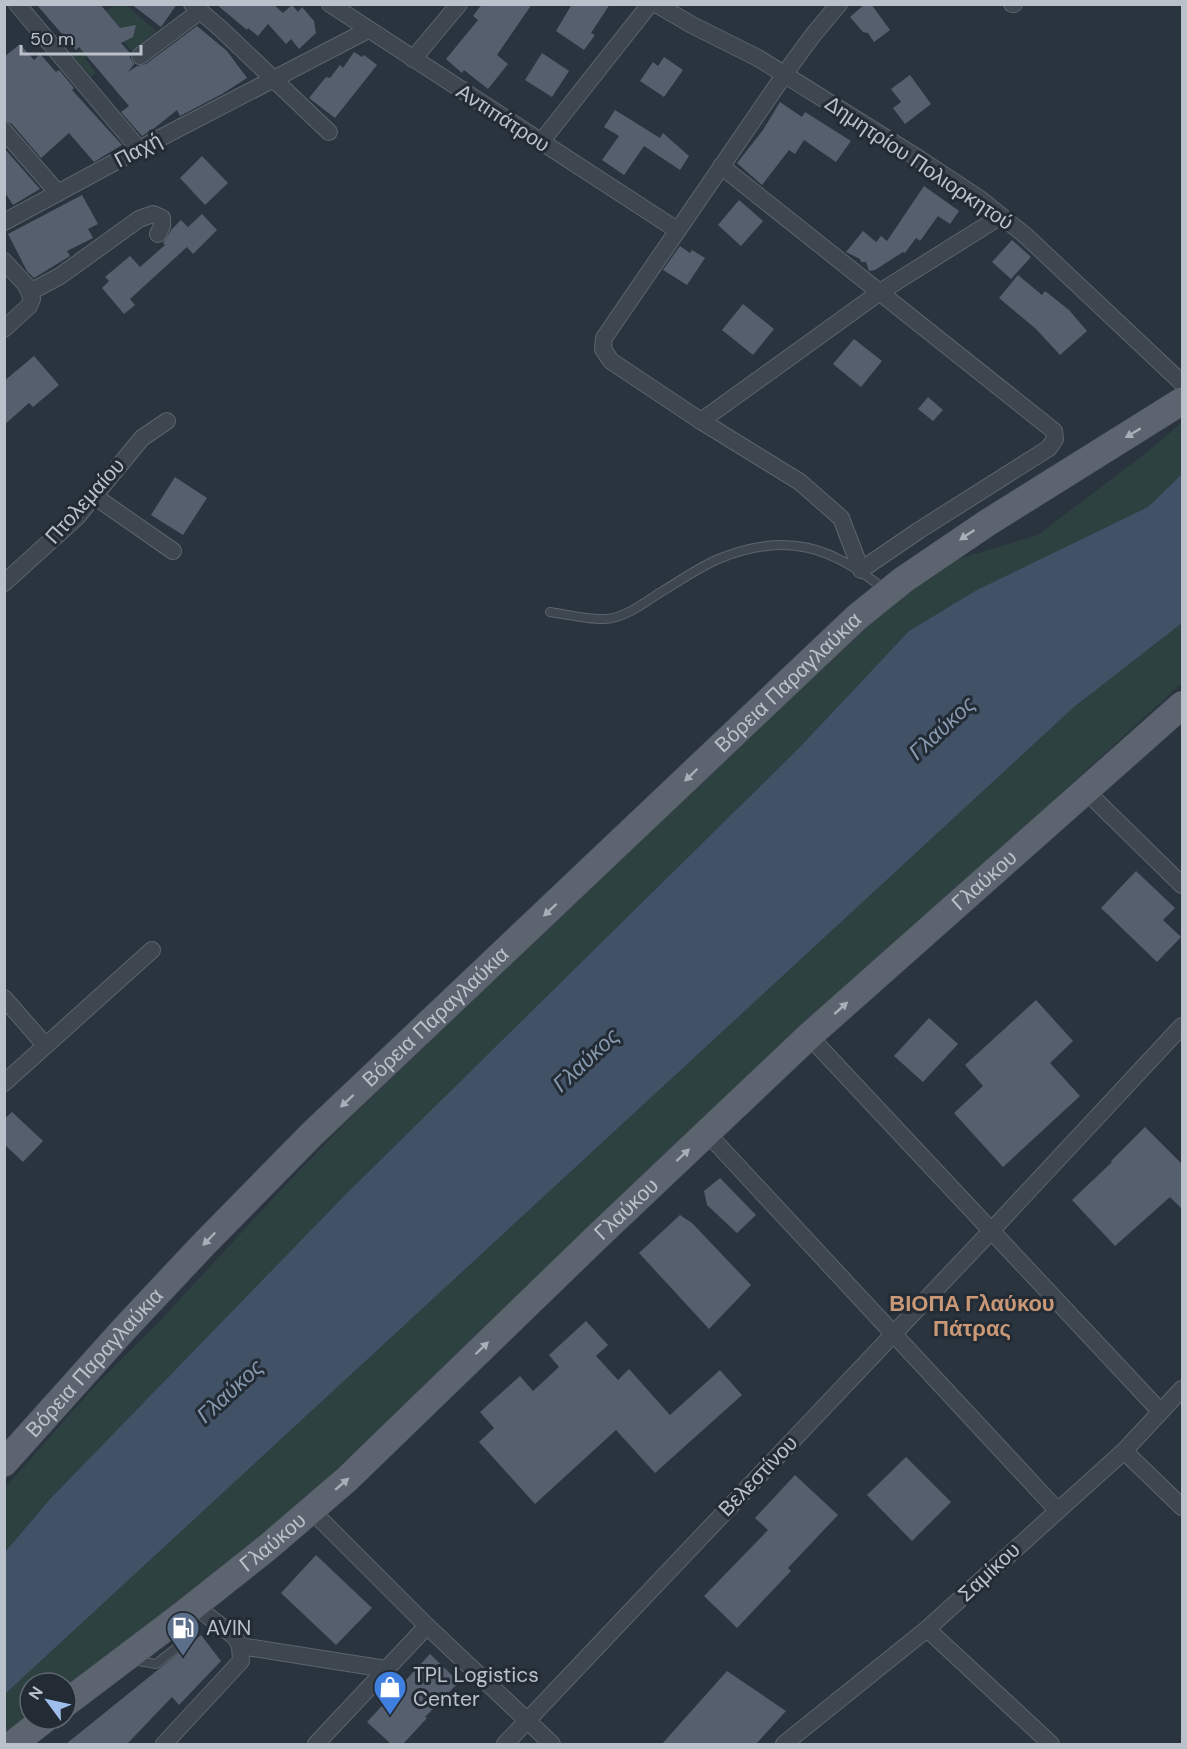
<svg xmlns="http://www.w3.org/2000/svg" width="1187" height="1749" font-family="'DM Sans',sans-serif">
	<rect width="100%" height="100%" fill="#2a343f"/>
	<g fill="#2d4141">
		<polygon points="114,5 126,5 156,31 132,51 114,32 85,58 96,73 91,77 73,56 103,27 97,18"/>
		<polygon points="1182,422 1182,474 1148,507 975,591 909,631 799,748 346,1194 51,1498 5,1552 5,1488 93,1388 158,1323 277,1194 343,1125 803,683 901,595 958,559 1038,535 1151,449"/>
		<polygon points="1182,623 1182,683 713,1110 306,1498 210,1580 66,1691 66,1683 30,1683 30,1719 5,1740 5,1694 1074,707"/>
	</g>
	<polygon fill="#425266" points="1182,474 1182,623 1074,707 5,1694 5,1552 51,1498 346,1194 799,748 909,631 975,591 1148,507"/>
	<g fill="#565f6d">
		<polygon points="36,4 100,4 120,28 136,25 133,37 121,43 130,53 130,58 134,64 128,72 137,66 146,64 197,26 227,51 247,78 222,94 180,116 177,110 152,130 142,136 121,112 129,106 79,47 76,50"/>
		<polygon points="131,4 177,4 161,27"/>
		<polygon points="216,4 273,4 283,13 292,5 298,12 302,7 314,21 316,33 299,49 291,39 286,44 268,24 258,36 248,28 247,30"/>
		<polygon points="482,4 532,4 497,55 508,64 488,89 464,70 462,73 446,59 478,20 473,16"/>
		<polygon points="572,4 610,4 591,33 595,35 584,50 556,31"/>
		<polygon points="865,4 871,4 890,30 874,42 868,33 863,32 850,17"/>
		<polygon points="20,44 34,60 40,54 56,72 59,70 74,88 72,90 122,145 94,162 69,133 41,158 12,124 4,121 4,57"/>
		<polygon points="354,52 362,57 364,55 377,65 335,118 309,98 326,77 330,78 340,65 343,68"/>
		<polygon points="542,53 569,71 552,97 525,80"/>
		<polygon points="664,57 683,70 664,97 640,81 653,62 658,66"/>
		<polygon points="910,75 931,104 905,124 893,108 901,102 891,89"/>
		<polygon points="780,102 802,117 805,112 851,141 836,162 804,140 795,154 789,150 762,185 737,163 763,130"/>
		<polygon points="615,110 660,138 663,133 689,156 680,170 644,146 624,175 602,160 619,136 604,127"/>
		<polygon points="4,148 40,189 13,205 4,191"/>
		<polygon points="202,156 228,183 205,205 180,178"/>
		<polygon points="924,186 959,211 950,224 938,216 920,241 916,238 905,253 903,252 875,270 869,271 866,262 861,262 860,259 846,252 863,231 876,242 881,236 887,241"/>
		<polygon points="82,195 98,224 88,229 93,238 67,251 70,256 34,278 27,271 8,234"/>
		<polygon points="739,200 763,221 741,246 718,225"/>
		<polygon points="202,214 217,230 193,254 187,247 130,299 135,305 124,314 102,288 109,281 105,277 130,256 140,267 165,245 163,243 172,229 181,220 188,227"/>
		<polygon points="1012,240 1031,257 1011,279 992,262"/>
		<polygon points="680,246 690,253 692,250 705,258 687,285 663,270"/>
		<polygon points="1018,275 1042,295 1045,291 1069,310 1087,331 1060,355 1036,329 999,298"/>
		<polygon points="743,304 774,329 753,355 722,330"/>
		<polygon points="854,339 882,361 861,387 833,364"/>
		<polygon points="34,356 59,385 33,407 29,403 4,425 4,381"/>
		<polygon points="928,397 943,410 933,421 918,409"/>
		<polygon points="175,477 207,498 183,535 151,515"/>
		<polygon points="1136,871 1175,908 1163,920 1181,937 1157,962 1101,908"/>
		<polygon points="1036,1000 1073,1041 1050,1063 1080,1096 1003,1167 954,1113 983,1086 965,1065"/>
		<polygon points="929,1018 958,1044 923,1082 894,1056"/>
		<polygon points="12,1112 43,1141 23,1162 4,1144 4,1119"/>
		<polygon points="1145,1127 1182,1164 1182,1209 1170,1197 1115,1246 1072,1200 1112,1162 1111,1161"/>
		<polygon points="720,1178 756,1215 737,1233 707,1205 704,1191"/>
		<polygon points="680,1215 692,1223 751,1285 709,1329 639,1253"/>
		<polygon points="586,1321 608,1345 596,1356 618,1380 629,1369 670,1415 720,1370 742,1395 655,1473 616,1430 535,1504 479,1442 494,1428 480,1412 520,1376 533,1391 559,1367 549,1355"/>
		<polygon points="906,1457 951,1502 912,1541 867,1495"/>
		<polygon points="795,1475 838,1515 788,1568 791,1571 737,1628 704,1596 768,1530 755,1518"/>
		<polygon points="316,1555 372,1608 336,1645 281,1593"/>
		<polygon points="201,1635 221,1661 179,1705 172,1697 127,1744 66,1744"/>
		<polygon points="430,1654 459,1682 425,1717 427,1718 403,1744 391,1744 367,1722"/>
		<polygon points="727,1671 786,1711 756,1744 662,1744"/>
	</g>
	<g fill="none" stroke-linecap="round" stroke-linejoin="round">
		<g stroke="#5c646d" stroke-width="10">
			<g id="lane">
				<path d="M550,612C565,614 590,620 604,619C624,619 645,602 661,592C680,581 700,566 721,558C786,532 832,546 885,590"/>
				<polyline points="133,1660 156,1664 179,1646 180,1624"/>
			</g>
		</g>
		<g stroke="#5c646d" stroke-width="18">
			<g id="street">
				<polyline points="17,4 139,149"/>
				<polyline points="192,4 222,30 329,132"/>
				<polyline points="330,4 677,230"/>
				<polyline points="656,4 692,25 758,58 921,160 980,199 1026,236 1182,383"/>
				<polyline points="1012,4 1014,4"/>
				<polyline points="140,56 200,11"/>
				<polyline points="413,59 459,4"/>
				<polyline points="4,131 58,193"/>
				<polyline points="541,142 650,4"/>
				<polyline points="721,166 1054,431 1055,439 1049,448 918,531 861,570 841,518 800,482 701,421 611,361 603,349 604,338 791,65 813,35 839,4"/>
				<polyline points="4,222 139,149 368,30"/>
				<polyline points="4,261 26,285 32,299 29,306 4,329"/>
				<polyline points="30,292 60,276 139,219 153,214 162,218 162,226 158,234"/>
				<polyline points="701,421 880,292 1001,216"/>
				<polyline points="94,496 173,551"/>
				<polyline points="4,583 77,517 142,438 167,421"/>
				<polyline points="1086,791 1182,885"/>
				<polyline points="4,998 45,1045"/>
				<polyline points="809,1036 1160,1411"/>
				<polyline points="4,1083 152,950"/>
				<polyline points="707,1133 1057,1510"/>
				<polyline points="1124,1451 1182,1507"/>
				<polyline points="311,1510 427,1626 552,1744"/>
				<polyline points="927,1629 1051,1744"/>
				<polyline points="240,1646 386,1669"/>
				<polyline points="164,1744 241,1661 240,1646 235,1637 194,1605"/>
				<polyline points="316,1744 427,1626"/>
				<polyline points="505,1744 991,1231 1182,1026"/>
				<polyline points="784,1744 927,1629 1124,1451 1182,1389"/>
			</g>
		</g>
		<g stroke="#484f59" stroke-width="28">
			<g id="primary">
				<path id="s1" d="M4,1463L125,1328L203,1245L312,1134L856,618L903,580L987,523L1182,401"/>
				<path id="s2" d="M66,1703L181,1616L268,1547L346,1480L599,1235L809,1036L1182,705"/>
				<polyline points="13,1744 45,1719"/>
			</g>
		</g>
		<use href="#lane" stroke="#3e464f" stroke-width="8"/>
		<use href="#street" stroke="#3e464f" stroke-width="16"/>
		<use href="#primary" stroke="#5c656f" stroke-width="27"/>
	</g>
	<defs><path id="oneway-solid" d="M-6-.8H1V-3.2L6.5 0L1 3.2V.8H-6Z" transform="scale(1.5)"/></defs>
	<g fill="#a8afb8">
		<use href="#oneway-solid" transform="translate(1133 433) rotate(149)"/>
		<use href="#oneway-solid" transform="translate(967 535) rotate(146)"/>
		<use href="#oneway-solid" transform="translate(691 775) rotate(136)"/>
		<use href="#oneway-solid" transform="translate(550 910) rotate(137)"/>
		<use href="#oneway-solid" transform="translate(841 1008) rotate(-42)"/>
		<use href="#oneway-solid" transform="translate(347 1101) rotate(137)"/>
		<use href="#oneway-solid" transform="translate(683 1155) rotate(-43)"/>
		<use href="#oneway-solid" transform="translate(209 1239) rotate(134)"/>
		<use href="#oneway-solid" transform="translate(482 1348) rotate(-44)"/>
		<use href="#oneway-solid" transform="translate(342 1484) rotate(-41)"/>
	</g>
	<defs>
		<g id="fuel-pin" transform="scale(1.725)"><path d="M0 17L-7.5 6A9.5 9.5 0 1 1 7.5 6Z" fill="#5c6f8a" stroke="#232b35"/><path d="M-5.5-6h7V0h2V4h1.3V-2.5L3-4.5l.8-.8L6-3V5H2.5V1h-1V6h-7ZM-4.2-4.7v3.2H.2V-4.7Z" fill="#fff"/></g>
		<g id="shop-pin" transform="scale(1.725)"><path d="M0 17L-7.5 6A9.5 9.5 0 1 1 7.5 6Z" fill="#3f7fe0" stroke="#232b35"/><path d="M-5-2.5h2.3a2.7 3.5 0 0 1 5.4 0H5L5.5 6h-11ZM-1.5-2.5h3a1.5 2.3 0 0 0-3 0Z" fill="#fff"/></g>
	</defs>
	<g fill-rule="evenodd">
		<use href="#fuel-pin" x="183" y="1628"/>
		<use href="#shop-pin" x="390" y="1687"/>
	</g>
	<g text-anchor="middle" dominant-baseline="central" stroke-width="6" stroke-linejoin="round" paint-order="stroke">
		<g font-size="21" fill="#bbc1ca" stroke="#232b35">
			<text transform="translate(503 118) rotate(33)">Αντιπάτρου</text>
			<text transform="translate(138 150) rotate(-28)">Παχή</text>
			<text transform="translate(919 163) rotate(34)">Δημητρίου Πολιορκητού</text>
			<text transform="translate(85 501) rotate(-48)">Πτολεμαίου</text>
			<text stroke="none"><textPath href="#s1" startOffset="1107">Βόρεια Παραγλαύκια</textPath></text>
			<text stroke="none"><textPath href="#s2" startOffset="1234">Γλαύκου</textPath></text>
			<text stroke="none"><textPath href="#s1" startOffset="621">Βόρεια Παραγλαύκια</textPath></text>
			<text stroke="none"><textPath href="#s2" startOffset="748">Γλαύκου</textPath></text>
			<text stroke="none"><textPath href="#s1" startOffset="135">Βόρεια Παραγλαύκια</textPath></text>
			<text transform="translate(758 1476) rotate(-46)">Βελεστίνου</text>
			<text stroke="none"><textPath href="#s2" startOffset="262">Γλαύκου</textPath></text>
			<text transform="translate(989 1572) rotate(-43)">Σαμίκου</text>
		</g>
		<g font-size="21" fill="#bbc1ca" stroke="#232b35" text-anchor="start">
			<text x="206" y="1628">AVIN</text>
			<text x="413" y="1675">TPL Logistics<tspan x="413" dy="24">Center</tspan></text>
		</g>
		<g font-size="22" font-style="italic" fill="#8698ad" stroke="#232b35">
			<text transform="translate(942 728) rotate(-43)">Γλαύκος</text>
			<text transform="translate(586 1060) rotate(-43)">Γλαύκος</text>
			<text transform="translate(230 1391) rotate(-43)">Γλαύκος</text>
		</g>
		<g font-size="22" font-weight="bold" fill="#c99876" stroke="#232b35">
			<text x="972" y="1303">ΒΙΟΠΑ Γλαύκου<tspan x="972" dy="25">Πάτρας</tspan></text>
		</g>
	</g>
	<rect width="1187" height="1749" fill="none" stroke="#bbc1ca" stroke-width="12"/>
	<g transform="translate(48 1701) rotate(303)"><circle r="28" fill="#232b35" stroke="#606771" stroke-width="1.5"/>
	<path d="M0-4.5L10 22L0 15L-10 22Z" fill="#9ebeec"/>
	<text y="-9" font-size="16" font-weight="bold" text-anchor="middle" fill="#bbc1ca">N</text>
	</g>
	<path d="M21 45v9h120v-9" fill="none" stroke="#bbc1ca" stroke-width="3"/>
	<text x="30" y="45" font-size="18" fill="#bbc1ca" stroke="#232b35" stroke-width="4.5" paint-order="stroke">50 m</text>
</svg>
